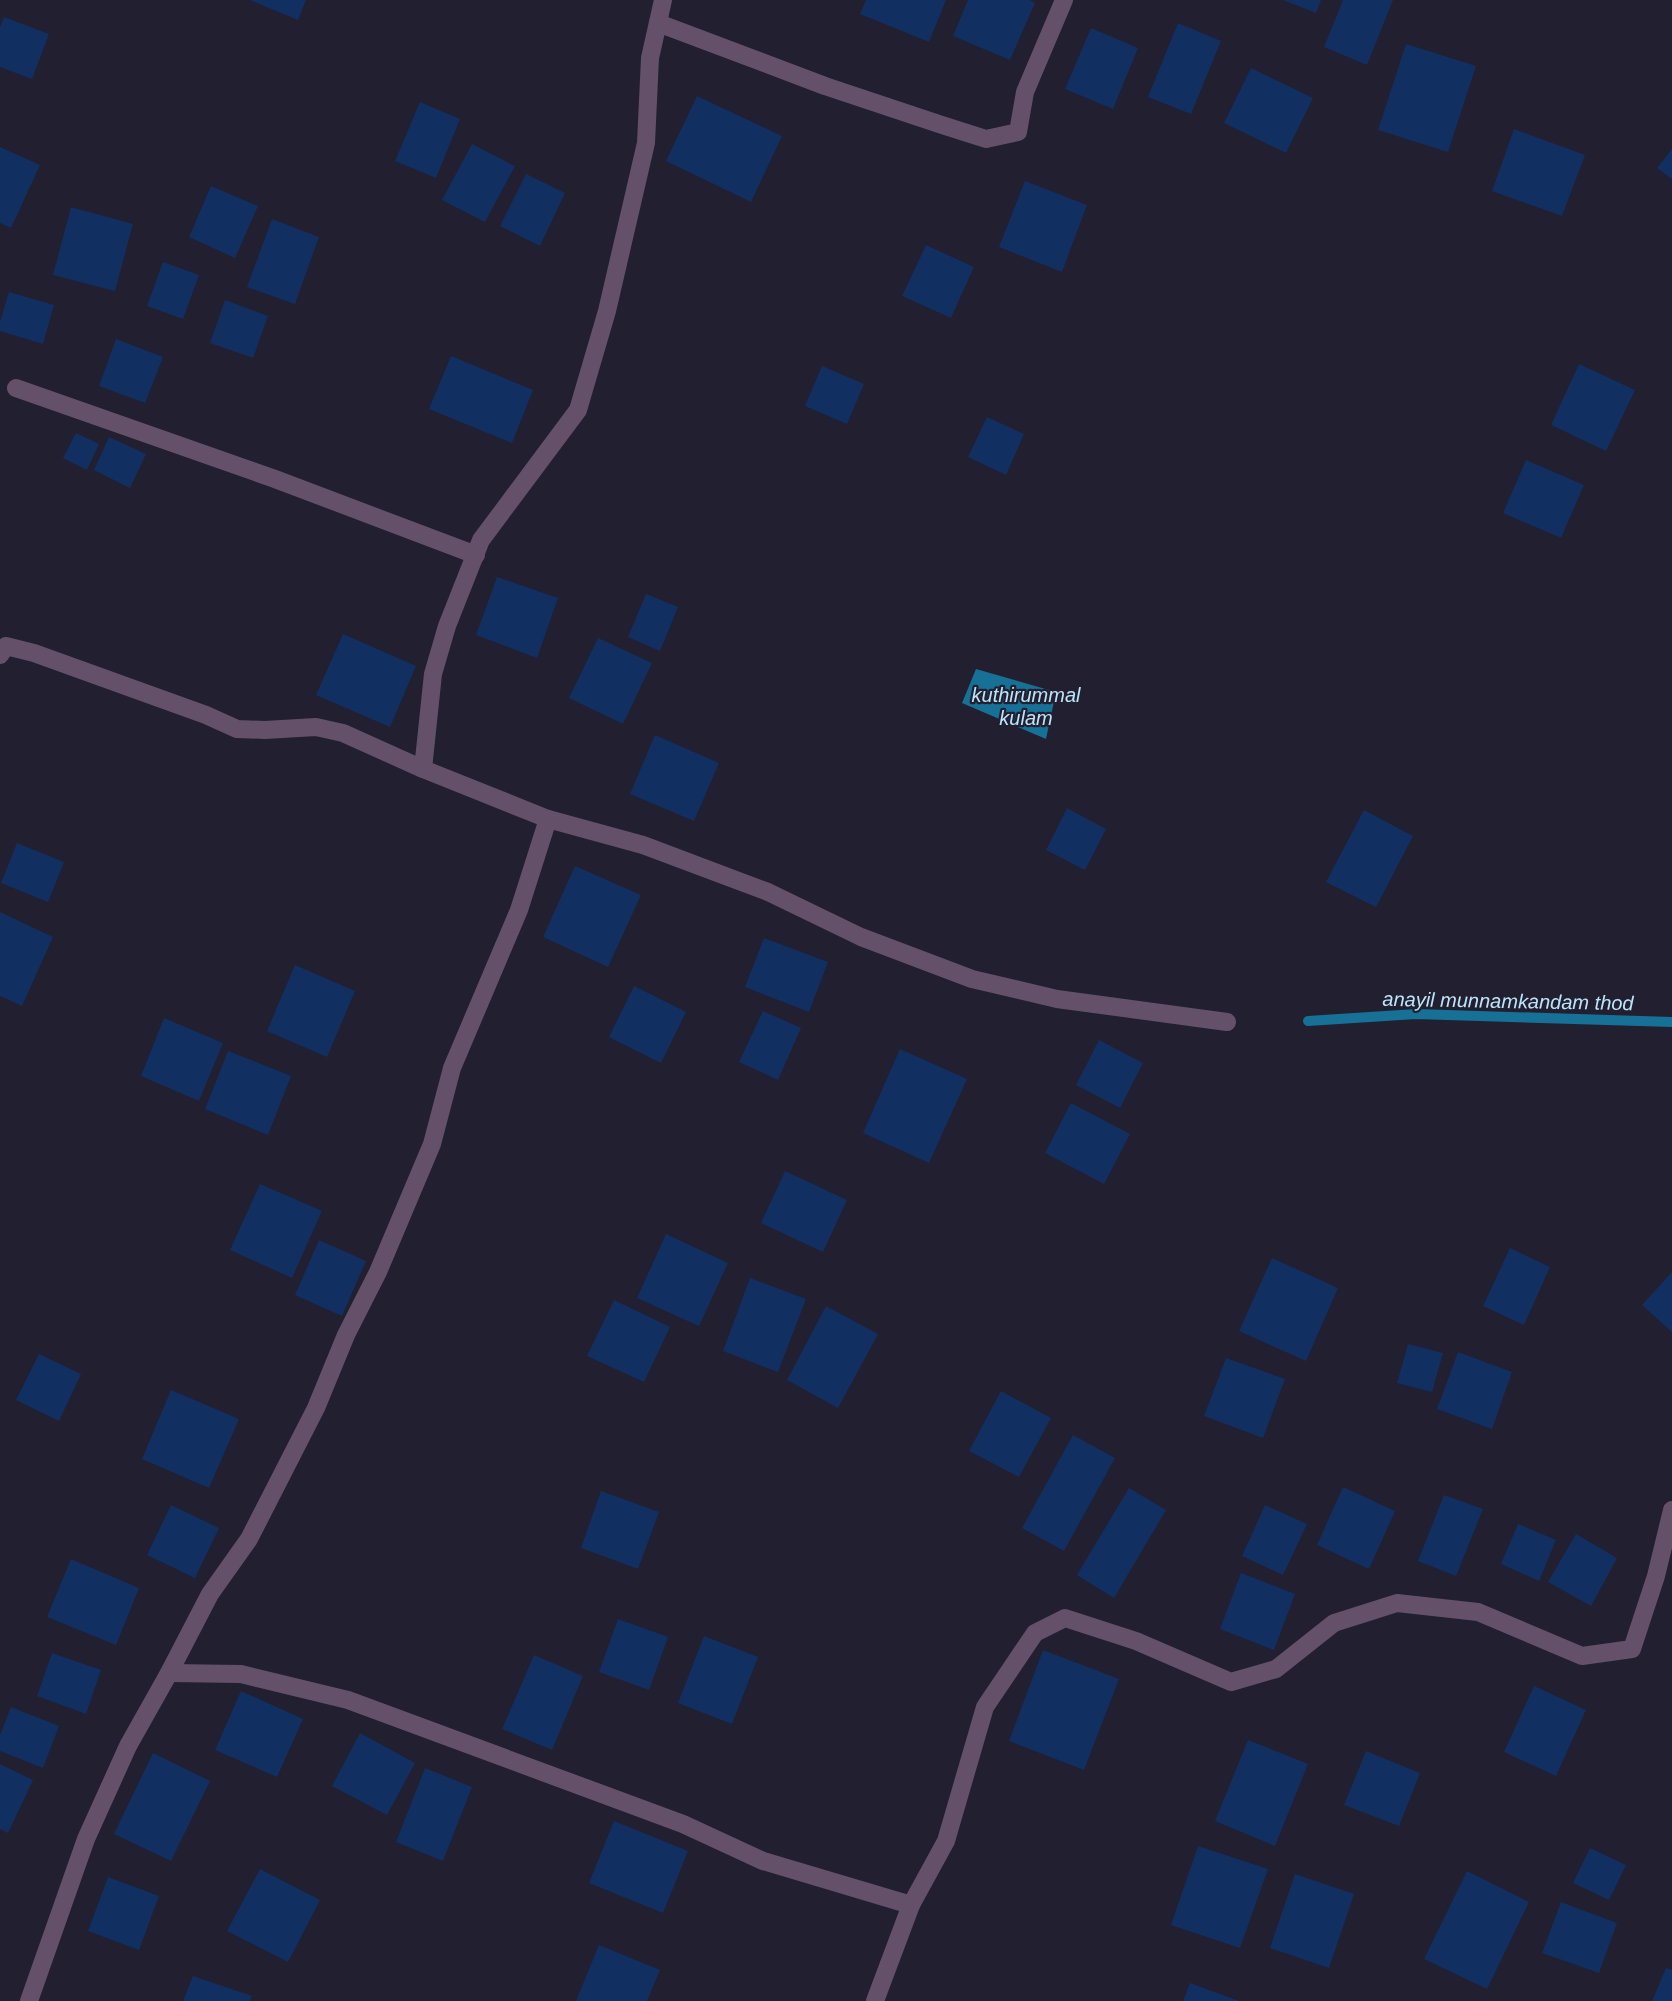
<svg xmlns="http://www.w3.org/2000/svg" width="1672" height="2001" font-family="Arial,sans-serif">
	<rect width="100%" height="100%" fill="#211f30"/>
	<polygon fill="#177095" points="976,669 1056,692 1046,739 962,703"/>
	<g fill="none" stroke-linecap="round" stroke-linejoin="round">
		<polyline stroke="#177095" stroke-width="10" points="1308,1021 1416,1014 1672,1022"/>
	</g>
	<g fill="#122f62">
		<polygon points="250,0 306,0 298,20"/>
		<polygon points="866,0 946,0 929,42 860,14"/>
		<polygon points="968,0 1029,0 1035,3 1010,60 953,36"/>
		<polygon points="1283,0 1321,0 1316,13"/>
		<polygon points="1343,0 1393,0 1367,65 1324,47"/>
		<polygon points="4,17 49,34 32,79 0,67 0,27"/>
		<polygon points="1178,23 1221,41 1191,114 1148,97"/>
		<polygon points="1091,28 1138,48 1113,109 1065,89"/>
		<polygon points="1406,44 1476,66 1448,152 1378,130"/>
		<polygon points="1251,68 1313,98 1286,153 1224,123"/>
		<polygon points="697,96 782,136 751,202 666,161"/>
		<polygon points="420,102 460,119 436,178 395,161"/>
		<polygon points="1514,129 1585,155 1562,216 1492,191"/>
		<polygon points="472,144 515,166 485,222 442,200"/>
		<polygon points="0,147 40,165 11,228 0,223"/>
		<polygon points="1672,149 1672,179 1657,168"/>
		<polygon points="526,174 565,193 540,246 500,226"/>
		<polygon points="1025,181 1087,205 1062,272 999,247"/>
		<polygon points="211,186 258,206 235,258 189,237"/>
		<polygon points="71,207 133,224 115,291 53,275"/>
		<polygon points="272,219 319,237 295,304 247,287"/>
		<polygon points="926,245 974,267 951,318 902,296"/>
		<polygon points="163,262 199,275 183,319 147,306"/>
		<polygon points="9,292 54,305 43,344 0,331 0,322"/>
		<polygon points="225,300 268,316 253,358 210,343"/>
		<polygon points="116,339 163,357 145,403 99,386"/>
		<polygon points="451,356 533,390 512,443 429,409"/>
		<polygon points="1579,364 1635,390 1606,451 1551,425"/>
		<polygon points="822,366 864,384 847,424 805,406"/>
		<polygon points="987,417 1024,434 1006,475 968,457"/>
		<polygon points="76,433 99,444 87,470 63,458"/>
		<polygon points="109,437 146,454 130,488 94,470"/>
		<polygon points="1526,460 1584,485 1561,538 1503,513"/>
		<polygon points="497,577 558,598 537,658 476,635"/>
		<polygon points="646,594 678,607 660,651 628,637"/>
		<polygon points="343,634 416,666 390,727 316,695"/>
		<polygon points="598,638 652,663 623,724 569,698"/>
		<polygon points="655,735 719,763 694,821 630,794"/>
		<polygon points="1067,808 1106,829 1085,870 1046,850"/>
		<polygon points="1364,810 1413,836 1376,907 1326,882"/>
		<polygon points="17,843 64,862 48,902 1,883"/>
		<polygon points="575,866 641,895 608,967 543,937"/>
		<polygon points="0,912 53,937 22,1006 0,996"/>
		<polygon points="764,938 828,962 809,1012 745,987"/>
		<polygon points="295,965 355,991 327,1057 267,1031"/>
		<polygon points="634,986 686,1012 661,1063 609,1037"/>
		<polygon points="763,1011 801,1028 778,1080 739,1062"/>
		<polygon points="164,1018 223,1043 199,1101 141,1076"/>
		<polygon points="1099,1040 1143,1063 1120,1108 1076,1085"/>
		<polygon points="900,1049 967,1079 929,1163 863,1133"/>
		<polygon points="228,1051 291,1076 268,1135 205,1109"/>
		<polygon points="1071,1103 1130,1134 1104,1184 1045,1153"/>
		<polygon points="785,1171 847,1200 823,1252 761,1223"/>
		<polygon points="260,1184 322,1211 292,1278 230,1250"/>
		<polygon points="666,1234 728,1263 699,1326 637,1298"/>
		<polygon points="319,1240 366,1261 342,1316 295,1295"/>
		<polygon points="1510,1248 1550,1267 1524,1325 1483,1306"/>
		<polygon points="1272,1258 1338,1288 1306,1361 1239,1331"/>
		<polygon points="1672,1272 1672,1332 1642,1305"/>
		<polygon points="750,1278 806,1299 778,1372 723,1351"/>
		<polygon points="614,1300 670,1327 644,1382 587,1356"/>
		<polygon points="826,1306 878,1334 838,1408 787,1380"/>
		<polygon points="1408,1344 1443,1353 1432,1392 1397,1383"/>
		<polygon points="1458,1352 1512,1372 1492,1429 1437,1409"/>
		<polygon points="39,1354 81,1374 59,1421 16,1400"/>
		<polygon points="1226,1358 1285,1379 1263,1438 1204,1416"/>
		<polygon points="171,1390 239,1419 209,1488 142,1459"/>
		<polygon points="1001,1391 1051,1418 1019,1477 969,1451"/>
		<polygon points="1073,1435 1115,1458 1064,1551 1022,1528"/>
		<polygon points="1343,1487 1395,1511 1369,1569 1317,1545"/>
		<polygon points="1129,1488 1166,1510 1114,1598 1077,1575"/>
		<polygon points="601,1491 659,1512 638,1569 581,1548"/>
		<polygon points="1444,1495 1483,1509 1456,1576 1418,1561"/>
		<polygon points="171,1505 219,1528 195,1578 147,1555"/>
		<polygon points="1265,1505 1307,1524 1283,1575 1242,1556"/>
		<polygon points="1518,1524 1556,1540 1539,1581 1501,1564"/>
		<polygon points="1576,1534 1617,1558 1591,1606 1548,1582"/>
		<polygon points="71,1559 139,1588 116,1645 47,1617"/>
		<polygon points="1241,1573 1295,1594 1274,1650 1220,1629"/>
		<polygon points="618,1619 668,1637 649,1690 599,1672"/>
		<polygon points="704,1636 758,1657 732,1724 678,1703"/>
		<polygon points="1043,1650 1119,1679 1084,1770 1009,1741"/>
		<polygon points="52,1653 101,1670 86,1714 37,1696"/>
		<polygon points="534,1655 583,1676 552,1750 502,1729"/>
		<polygon points="1534,1686 1586,1710 1556,1776 1504,1752"/>
		<polygon points="241,1691 303,1719 277,1777 215,1750"/>
		<polygon points="11,1707 59,1726 43,1768 0,1751 0,1735"/>
		<polygon points="360,1733 415,1763 387,1815 332,1786"/>
		<polygon points="1248,1740 1308,1764 1275,1846 1215,1821"/>
		<polygon points="1366,1751 1420,1773 1399,1826 1344,1805"/>
		<polygon points="153,1753 210,1781 171,1861 114,1834"/>
		<polygon points="0,1764 33,1780 8,1833 0,1829"/>
		<polygon points="425,1768 472,1787 443,1861 396,1842"/>
		<polygon points="614,1821 688,1851 663,1913 589,1883"/>
		<polygon points="1198,1846 1268,1869 1240,1948 1171,1925"/>
		<polygon points="1590,1848 1626,1865 1609,1900 1573,1883"/>
		<polygon points="260,1869 320,1900 288,1962 227,1931"/>
		<polygon points="1467,1871 1529,1902 1487,1989 1424,1959"/>
		<polygon points="1295,1874 1354,1894 1329,1968 1270,1948"/>
		<polygon points="108,1877 159,1896 139,1950 88,1931"/>
		<polygon points="1561,1902 1617,1923 1599,1973 1542,1953"/>
		<polygon points="599,1945 660,1970 647,2001 576,2001"/>
		<polygon points="1666,1968 1672,1970 1672,2001 1652,2001"/>
		<polygon points="193,1976 252,1996 250,2001 183,2001"/>
		<polygon points="1190,1983 1239,2001 1183,2001"/>
	</g>
	<g fill="none" stroke-linecap="round" stroke-linejoin="round">
		<g stroke="#645169" stroke-width="18">
			<polyline points="658,23 825,86 942,125 986,139 1018,132 1025,92 1064,0"/>
			<polyline points="16,388 275,479 476,555"/>
			<polyline points="0,655 6,646 34,653 206,715 237,729 265,730 316,727 343,733 423,769"/>
			<polyline points="548,819 643,845 768,892 861,937 972,979 1057,999 1227,1022"/>
			<polyline points="169,1673 241,1674 348,1700 683,1824 763,1861 911,1905"/>
			<polyline points="29,2001 86,1839 128,1746 169,1673 210,1594 249,1539 316,1408 346,1335 378,1272 432,1144 452,1068 519,910 548,819 423,769 433,674 447,626 481,540 578,410 607,311 646,143 650,58 663,0"/>
			<polyline points="875,2001 911,1905 946,1841 985,1707 1035,1633 1065,1618 1136,1641 1231,1682 1276,1669 1334,1623 1397,1603 1478,1612 1582,1656 1632,1649 1656,1576 1672,1510"/>
		</g>
	</g>
	<g text-anchor="middle" dominant-baseline="central" stroke-width="4.5" stroke-linejoin="round" paint-order="stroke">
		<g font-size="20" font-style="italic" fill="#bce4f9" stroke="#211f30">
			<text x="1026" y="695">kuthirummal<tspan x="1026" dy="23">kulam</tspan></text>
			<text transform="translate(1508 1001) rotate(1)">anayil munnamkandam thod</text>
		</g>
	</g>
</svg>
